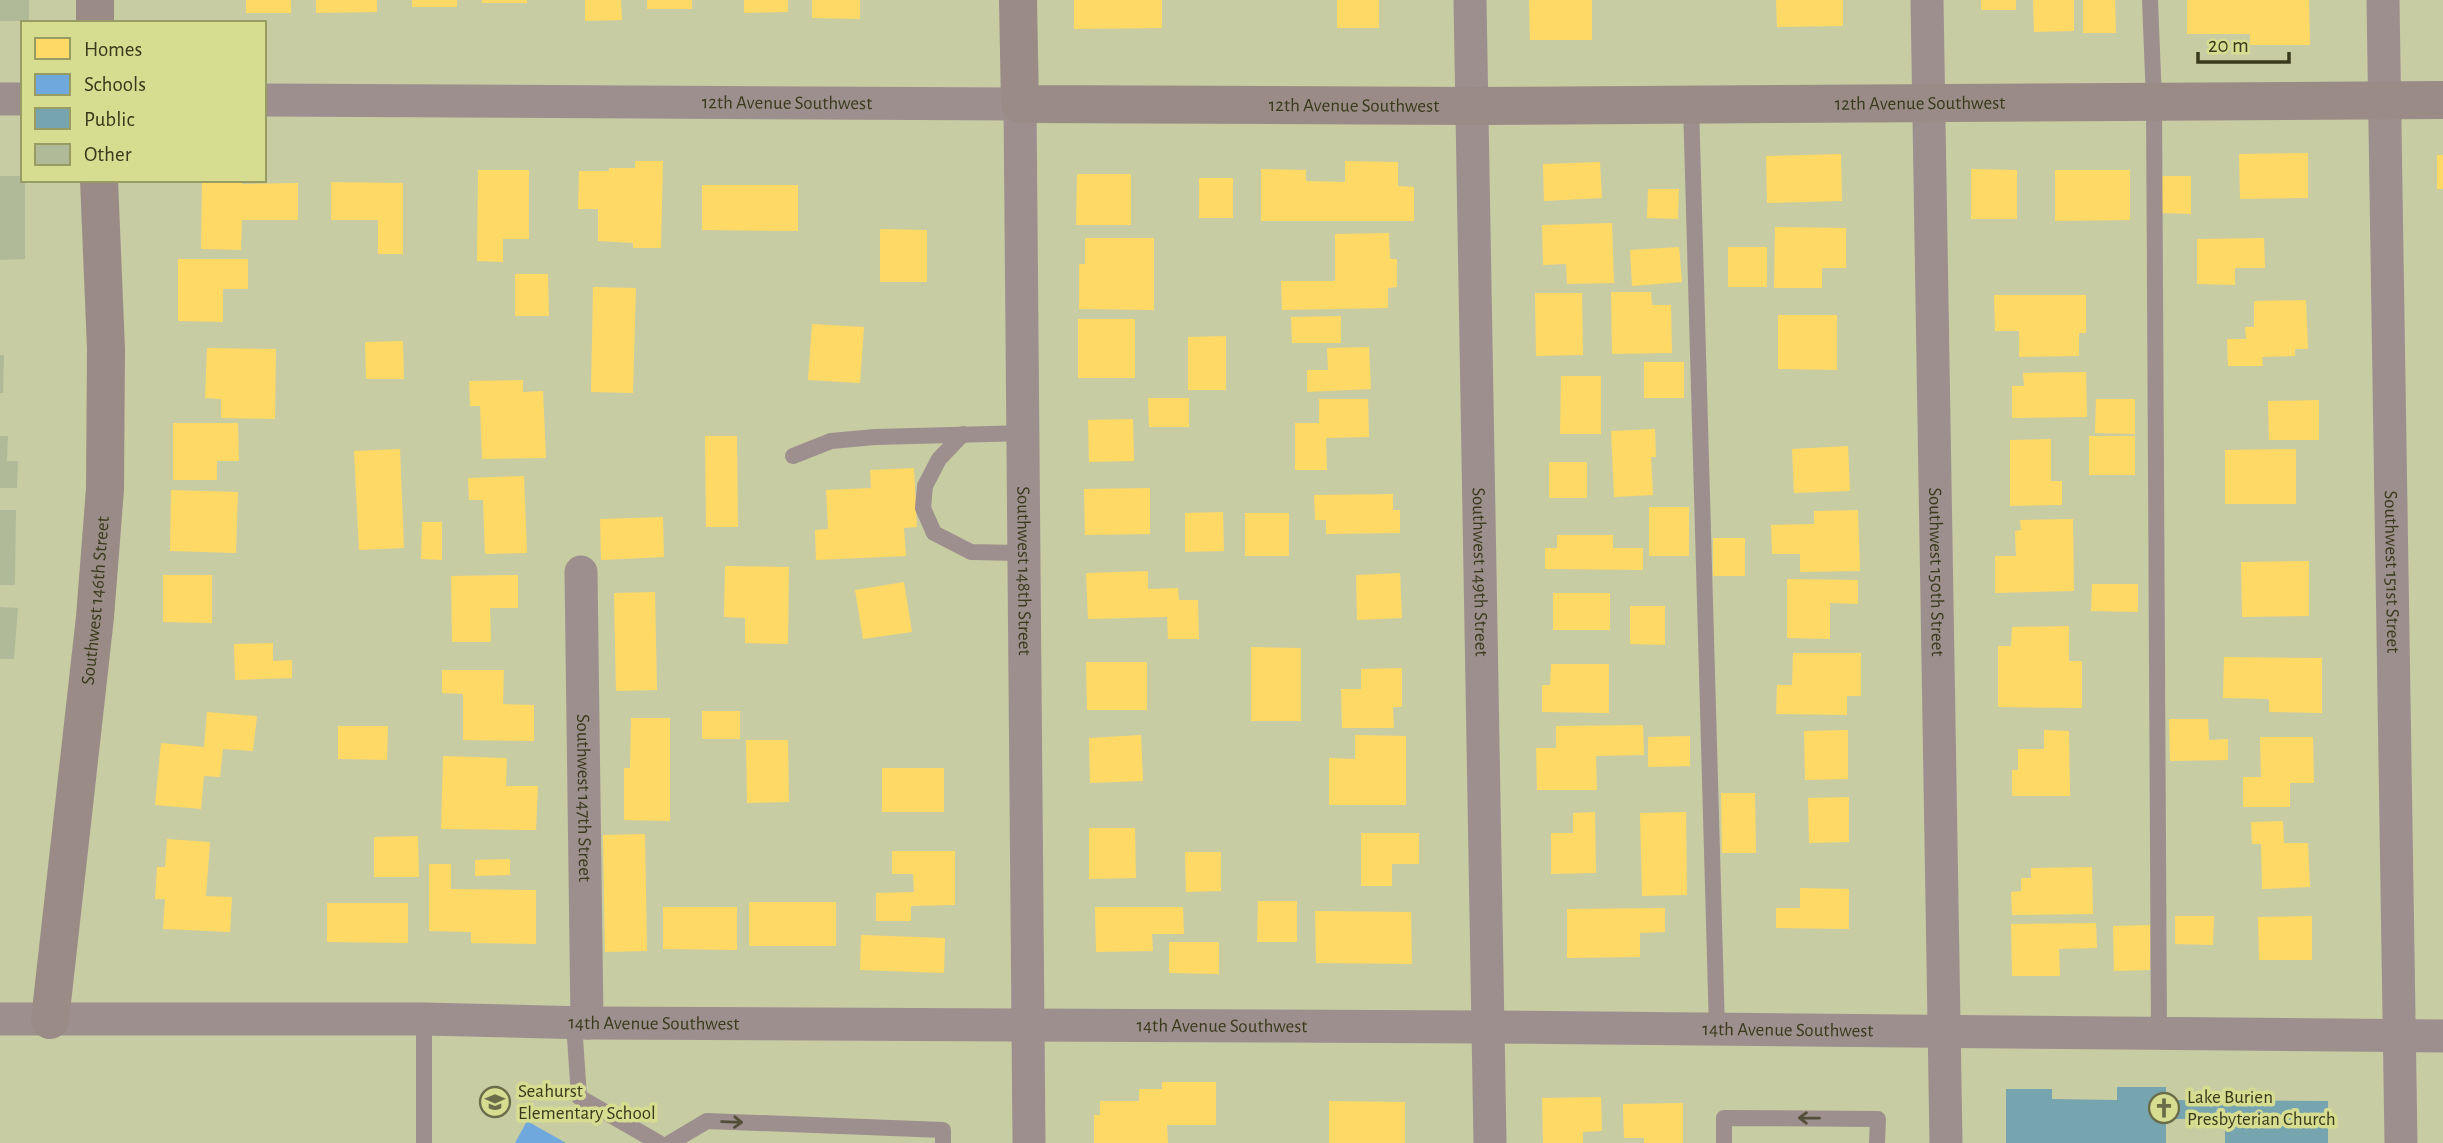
<svg xmlns="http://www.w3.org/2000/svg" width="2443" height="1143" font-family="'Alegreya Sans',sans-serif">
	<rect width="100%" height="100%" fill="#c8cca2"/>
	<g fill="#ffd966">
		<rect x="246" y="0" width="45" height="13"/>
		<polygon points="316,0 377,0 377,12 316,13"/>
		<rect x="412" y="0" width="45" height="7"/>
		<rect x="482" y="0" width="45" height="3"/>
		<polygon points="585,0 621,0 622,20 585,21"/>
		<rect x="647" y="0" width="45" height="9"/>
		<polygon points="744,0 788,0 788,12 744,13"/>
		<polygon points="812,0 860,0 860,19 812,18"/>
		<polygon points="1074,0 1162,0 1162,28 1074,29"/>
		<rect x="1337" y="0" width="42" height="28"/>
		<polygon points="1529,0 1592,0 1592,40 1530,40"/>
		<polygon points="1776,0 1843,0 1843,26 1777,27"/>
		<rect x="1981" y="0" width="35" height="10"/>
		<polygon points="2033,0 2074,0 2074,31 2034,32"/>
		<polygon points="2083,0 2115,0 2116,33 2083,33"/>
		<polygon points="2187,0 2309,0 2310,45 2250,45 2250,34 2187,34"/>
		<polygon points="2308,153 2308,198 2240,199 2239,154"/>
		<polygon points="1841,154 1842,201 1767,203 1766,156"/>
		<rect x="2437" y="155" width="6" height="34"/>
		<polygon points="635,161 663,161 661,248 633,248 633,243 598,241 598,209 578,209 579,171 609,171 609,168 635,168"/>
		<polygon points="1345,161 1398,162 1398,186 1414,187 1414,221 1261,221 1261,169 1306,170 1306,181 1345,182"/>
		<polygon points="1600,162 1602,198 1544,201 1543,164"/>
		<polygon points="1971,169 2017,170 2017,219 1971,219"/>
		<polygon points="478,170 529,170 529,239 503,239 503,262 477,261"/>
		<polygon points="2055,170 2130,170 2130,220 2055,221"/>
		<polygon points="1077,174 1131,174 1131,225 1076,225"/>
		<polygon points="2161,176 2191,176 2191,214 2160,213"/>
		<rect x="1199" y="178" width="34" height="40"/>
		<polygon points="202,180 242,180 242,184 298,183 298,220 242,220 241,250 201,249"/>
		<polygon points="331,182 403,183 403,254 378,254 378,220 331,220"/>
		<polygon points="702,185 798,185 798,231 702,230"/>
		<polygon points="1648,189 1679,189 1678,219 1647,218"/>
		<polygon points="1612,223 1614,283 1567,284 1566,264 1543,265 1542,225"/>
		<polygon points="1775,227 1846,228 1846,268 1822,268 1822,288 1774,288"/>
		<polygon points="880,229 927,230 927,282 880,282"/>
		<polygon points="1389,233 1390,259 1397,259 1397,287 1388,288 1388,308 1282,310 1281,281 1335,281 1335,234"/>
		<polygon points="1085,238 1154,238 1154,310 1079,309 1079,264 1085,264"/>
		<polygon points="2264,238 2265,268 2235,268 2235,285 2197,284 2197,239"/>
		<polygon points="1679,247 1682,282 1632,286 1630,250"/>
		<rect x="1728" y="247" width="39" height="40"/>
		<polygon points="178,259 248,259 248,289 223,289 223,322 178,321"/>
		<polygon points="515,274 548,274 549,316 515,316"/>
		<polygon points="593,287 636,288 633,393 591,392"/>
		<polygon points="1611,292 1651,292 1652,305 1671,305 1672,353 1612,354"/>
		<polygon points="1535,293 1582,293 1583,355 1536,356"/>
		<polygon points="1994,295 2086,295 2086,333 2079,333 2079,356 2019,357 2019,331 1995,331"/>
		<polygon points="2306,300 2308,349 2295,349 2295,356 2262,357 2263,366 2228,366 2227,339 2246,339 2245,327 2254,327 2254,301"/>
		<polygon points="1778,315 1837,315 1837,370 1778,369"/>
		<polygon points="1341,316 1341,343 1292,343 1291,317"/>
		<rect x="1078" y="319" width="57" height="59"/>
		<polygon points="812,324 864,327 860,383 808,380"/>
		<polygon points="1226,336 1226,390 1188,390 1188,337"/>
		<polygon points="403,341 404,379 366,379 365,342"/>
		<polygon points="1369,347 1371,389 1307,392 1307,370 1328,370 1327,348"/>
		<polygon points="207,348 276,349 275,419 221,418 221,399 205,398"/>
		<rect x="1644" y="362" width="40" height="36"/>
		<polygon points="2086,372 2087,417 2012,418 2012,386 2024,386 2023,373"/>
		<polygon points="1561,376 1601,376 1601,434 1560,434"/>
		<polygon points="523,380 523,392 543,391 546,458 482,459 480,406 470,406 469,381"/>
		<polygon points="1148,398 1189,398 1189,427 1149,427"/>
		<polygon points="1319,399 1368,399 1369,437 1326,438 1327,470 1295,470 1295,423 1319,423"/>
		<polygon points="2096,399 2135,399 2135,434 2095,433"/>
		<polygon points="2319,400 2319,440 2269,440 2268,401"/>
		<polygon points="1133,419 1134,461 1089,462 1088,420"/>
		<polygon points="173,423 238,423 239,461 217,461 217,480 173,480"/>
		<polygon points="1655,429 1656,457 1651,457 1653,495 1614,497 1611,431"/>
		<polygon points="705,436 737,436 738,527 706,527"/>
		<rect x="2089" y="436" width="46" height="39"/>
		<polygon points="2051,439 2051,481 2062,481 2062,505 2010,506 2010,440"/>
		<polygon points="1848,446 1850,491 1794,493 1792,449"/>
		<polygon points="400,449 404,548 359,550 354,451"/>
		<polygon points="2296,449 2296,504 2225,504 2225,450"/>
		<rect x="1549" y="462" width="38" height="36"/>
		<polygon points="914,468 917,527 904,528 906,556 816,560 815,530 828,529 826,490 871,488 870,470"/>
		<polygon points="524,476 527,553 485,554 483,500 469,500 468,478"/>
		<polygon points="1150,488 1150,534 1085,535 1084,489"/>
		<polygon points="171,490 238,492 236,553 170,551"/>
		<polygon points="1393,494 1393,510 1400,510 1400,533 1326,534 1326,520 1315,520 1314,495"/>
		<rect x="1649" y="507" width="40" height="49"/>
		<polygon points="1858,510 1860,571 1800,572 1800,554 1772,554 1771,525 1814,524 1814,511"/>
		<polygon points="1223,512 1224,551 1185,552 1185,513"/>
		<rect x="1245" y="513" width="44" height="43"/>
		<polygon points="663,517 664,557 601,560 600,519"/>
		<polygon points="2073,519 2074,591 1995,593 1995,556 2016,556 2015,531 2021,530 2020,520"/>
		<polygon points="422,522 442,522 442,560 421,559"/>
		<polygon points="1557,535 1613,535 1613,548 1643,548 1643,570 1545,569 1545,548 1557,548"/>
		<rect x="1713" y="538" width="32" height="38"/>
		<polygon points="2309,561 2309,616 2242,617 2241,562"/>
		<polygon points="725,566 789,567 788,644 745,643 745,618 724,617"/>
		<polygon points="1148,571 1148,589 1178,588 1179,600 1198,600 1199,639 1168,639 1167,617 1088,619 1086,573"/>
		<polygon points="1400,573 1402,618 1357,620 1356,575"/>
		<polygon points="163,575 212,575 212,623 163,622"/>
		<polygon points="518,575 518,608 490,608 491,642 452,642 451,576"/>
		<polygon points="1787,579 1858,580 1858,604 1830,603 1830,639 1787,638"/>
		<polygon points="904,582 912,632 863,639 855,590"/>
		<polygon points="2092,584 2138,584 2138,612 2091,611"/>
		<polygon points="655,592 657,690 616,691 614,593"/>
		<rect x="1553" y="593" width="57" height="37"/>
		<polygon points="1630,606 1665,606 1665,645 1630,644"/>
		<polygon points="2069,626 2069,661 2082,661 2082,708 1998,707 1998,646 2011,646 2012,627"/>
		<polygon points="273,643 273,661 292,660 292,678 235,680 234,644"/>
		<polygon points="1251,647 1301,648 1301,721 1251,721"/>
		<polygon points="1793,653 1861,653 1861,696 1847,696 1847,715 1776,714 1777,685 1792,685"/>
		<polygon points="2224,657 2322,658 2322,713 2269,712 2269,699 2223,698"/>
		<polygon points="1086,662 1147,662 1147,710 1087,710"/>
		<polygon points="1551,664 1609,664 1609,713 1542,712 1542,685 1550,685"/>
		<polygon points="1402,668 1402,707 1393,707 1394,728 1342,728 1341,689 1361,689 1361,669"/>
		<polygon points="442,670 504,670 503,704 534,705 534,741 463,740 463,694 442,693"/>
		<rect x="702" y="711" width="38" height="28"/>
		<polygon points="207,712 257,716 253,751 223,749 220,777 204,776 201,809 155,805 161,743 204,747"/>
		<polygon points="631,718 670,718 670,821 624,820 624,768 630,768"/>
		<polygon points="2169,719 2208,719 2209,740 2228,739 2228,760 2170,761"/>
		<polygon points="1643,725 1644,755 1596,756 1597,790 1537,790 1536,748 1556,748 1556,726"/>
		<polygon points="338,726 388,726 387,760 338,759"/>
		<polygon points="1848,730 1848,779 1805,780 1804,731"/>
		<polygon points="2044,730 2069,731 2070,796 2012,796 2012,770 2018,770 2018,749 2044,749"/>
		<polygon points="1141,735 1143,781 1090,783 1089,738"/>
		<polygon points="1355,735 1406,736 1406,805 1329,805 1329,758 1355,759"/>
		<polygon points="1690,736 1690,766 1648,767 1648,737"/>
		<polygon points="2260,737 2313,737 2314,783 2290,783 2290,807 2243,807 2243,777 2261,777"/>
		<polygon points="746,740 788,740 789,802 747,803"/>
		<polygon points="443,756 507,758 506,786 538,786 536,830 441,829"/>
		<rect x="882" y="768" width="62" height="44"/>
		<polygon points="1721,793 1755,793 1756,853 1722,853"/>
		<polygon points="1849,797 1849,842 1809,843 1808,798"/>
		<polygon points="1595,812 1596,873 1551,874 1551,833 1573,833 1573,813"/>
		<polygon points="1686,812 1687,895 1642,896 1640,813"/>
		<polygon points="2283,821 2284,843 2308,843 2310,887 2262,889 2261,844 2252,844 2251,822"/>
		<polygon points="1089,828 1135,828 1136,878 1089,879"/>
		<polygon points="1361,833 1419,833 1419,864 1392,864 1392,886 1361,886"/>
		<polygon points="645,834 647,951 605,952 603,835"/>
		<polygon points="418,836 419,877 374,877 374,837"/>
		<polygon points="167,839 210,842 206,896 232,897 230,932 163,929 165,899 155,899 157,867 165,867"/>
		<polygon points="892,851 955,851 955,905 911,906 911,921 876,921 876,893 914,892 913,874 892,874"/>
		<polygon points="1185,852 1221,852 1221,891 1186,892"/>
		<polygon points="510,859 510,875 475,876 475,860"/>
		<polygon points="429,864 451,864 451,889 536,890 536,944 471,943 471,932 429,931"/>
		<polygon points="2092,867 2093,914 2012,915 2011,892 2021,891 2021,878 2031,878 2031,868"/>
		<polygon points="1800,888 1849,889 1849,929 1776,928 1776,908 1800,908"/>
		<polygon points="1258,901 1297,901 1297,942 1257,942"/>
		<rect x="749" y="902" width="87" height="44"/>
		<polygon points="327,903 408,903 408,943 327,942"/>
		<polygon points="663,907 737,907 737,950 663,949"/>
		<polygon points="1095,907 1183,907 1184,934 1152,934 1153,951 1096,952"/>
		<polygon points="1665,908 1665,932 1640,933 1640,957 1567,958 1567,909"/>
		<polygon points="1315,911 1411,912 1412,964 1316,963"/>
		<polygon points="2175,916 2214,916 2213,945 2175,944"/>
		<polygon points="2312,916 2312,960 2259,960 2258,917"/>
		<polygon points="2096,923 2097,948 2059,949 2060,976 2012,976 2011,924"/>
		<polygon points="2150,925 2150,970 2114,971 2113,926"/>
		<polygon points="861,935 945,938 944,973 860,970"/>
		<polygon points="1169,942 1219,942 1219,974 1169,973"/>
		<polygon points="1162,1082 1216,1082 1216,1125 1167,1125 1168,1143 1094,1143 1094,1115 1100,1115 1100,1101 1139,1101 1139,1089 1162,1089"/>
		<polygon points="1601,1097 1602,1131 1583,1132 1583,1143 1543,1143 1542,1098"/>
		<polygon points="1329,1101 1405,1102 1405,1143 1329,1143"/>
		<polygon points="1683,1103 1683,1143 1644,1143 1644,1138 1624,1138 1623,1104"/>
	</g>
	<polygon fill="#6fa8dc" points="527,1121 566,1143 515,1143"/>
	<polygon fill="#76a5af" points="2117,1087 2166,1087 2166,1100 2328,1101 2328,1143 2225,1143 2225,1119 2166,1119 2166,1143 2006,1143 2006,1089 2052,1089 2052,1099 2117,1100"/>
	<g fill="#b0ba99">
		<rect x="0" y="0" width="29" height="21"/>
		<polygon points="0,176 23,176 23,180 25,180 25,259 0,260"/>
		<polygon points="0,355 4,355 3,393 0,393"/>
		<polygon points="0,436 8,436 7,461 18,461 17,488 0,488"/>
		<polygon points="0,510 16,510 15,585 0,585"/>
		<polygon points="0,607 18,608 14,659 0,659"/>
	</g>
	<g fill="none" stroke-linecap="round" stroke-linejoin="round">
		<g stroke="#9e8f8f" stroke-width="16">
			<polyline points="2150,0 2154,101 2159,1034"/>
			<polyline points="1691,104 1717,1029"/>
			<polyline points="963,434 939,459 925,486 923,508 934,533 971,552 1024,553"/>
			<polyline points="793,456 831,441 875,437 1023,433"/>
			<polyline points="424,1019 424,1143"/>
			<polyline points="574,1023 579,1097 659,1143"/>
			<polyline points="670,1143 707,1121 943,1130 943,1143"/>
			<polyline points="1724,1143 1724,1118 1878,1119 1877,1143"/>
		</g>
		<g stroke="#9e8f8f" stroke-width="33">
			<path id="s1" d="M1470,0L1490,1143"/>
			<path id="s2" d="M1927,0L1946,1143"/>
			<path id="s3" d="M2383,0L2401,1143"/>
			<polyline points="0,99 23,99"/>
			<path id="s4" d="M264,100L1020,104L1029,1143"/>
			<path id="s5" d="M581,572L587,1023"/>
			<path id="s6" d="M0,1019H424L587,1023L1487,1027L2443,1036"/>
		</g>
		<g stroke="#9a8b87" stroke-width="38">
			<polyline points="95,0 95,23"/>
			<path id="s7" d="M1018,0L1020,104L1472,106L2443,100"/>
			<path id="s8" d="M50,1020L95,617L105,489L106,349L99,180"/>
		</g>
	</g>
	<defs><path id="oneway-shaft" d="M-6 0H5M1.5-3L5.5 0L1.5 3" fill="none" stroke-width="1.6" stroke-linecap="round" stroke-linejoin="round" transform="scale(1.75)"/></defs>
	<g stroke="#524f38">
		<use href="#oneway-shaft" transform="translate(1809 1118) rotate(-179)"/>
		<use href="#oneway-shaft" transform="translate(732 1122) rotate(2)"/>
	</g>
	<defs>
		<g id="school-ring" transform="scale(1.575)"><circle r="9.5" fill="#d6dd91" stroke="#6a6d4a" stroke-width="1.5"/><path d="M0-5L7-2L0 1L-7-2ZM-4 1L0 2.5L4 1V4Q0 6-4 4Z" fill="#6a6d4a"/></g>
		<g id="church-ring" transform="scale(1.575)"><circle r="9.5" fill="#d6dd91" stroke="#6a6d4a" stroke-width="1.5"/><path d="M-1.2-6h2.4v3.5h3.3v2.4h-3.3V6h-2.4V-.1h-3.3v-2.4h3.3Z" fill="#6a6d4a"/></g>
	</defs>
	<g fill-rule="evenodd">
		<use href="#school-ring" x="495" y="1102"/>
		<use href="#church-ring" x="2164" y="1108"/>
	</g>
	<g text-anchor="middle" dominant-baseline="central" stroke-width="7" stroke-linejoin="round" paint-order="stroke">
		<g font-size="19" fill="#383a1b" stroke="#d6dd91">
			<text stroke="none"><textPath href="#s4" startOffset="523">12th Avenue Southwest</textPath></text>
			<text stroke="none"><textPath href="#s7" startOffset="1004">12th Avenue Southwest</textPath></text>
			<text stroke="none"><textPath href="#s7" startOffset="438">12th Avenue Southwest</textPath></text>
			<text stroke="none"><textPath href="#s4" startOffset="1223">Southwest 148th Street</textPath></text>
			<text stroke="none"><textPath href="#s3" startOffset="572">Southwest 151st Street</textPath></text>
			<text stroke="none"><textPath href="#s1" startOffset="572">Southwest 149th Street</textPath></text>
			<text stroke="none"><textPath href="#s2" startOffset="572">Southwest 150th Street</textPath></text>
			<text stroke="none"><textPath href="#s8" startOffset="422">Southwest 146th Street</textPath></text>
			<text stroke="none"><textPath href="#s5" startOffset="226">Southwest 147th Street</textPath></text>
			<text stroke="none"><textPath href="#s6" startOffset="654">14th Avenue Southwest</textPath></text>
			<text stroke="none"><textPath href="#s6" startOffset="1222">14th Avenue Southwest</textPath></text>
			<text stroke="none"><textPath href="#s6" startOffset="1788">14th Avenue Southwest</textPath></text>
		</g>
		<g font-size="19" fill="#383a1b" stroke="#d6dd91" text-anchor="start">
			<text x="518" y="1091">Seahurst<tspan x="518" dy="22">Elementary School</tspan></text>
			<text x="2187" y="1097">Lake Burien<tspan x="2187" dy="22">Presbyterian Church</tspan></text>
		</g>
	</g>
	<rect x="21" y="21" width="245" height="161" fill="#d6dd91" stroke="#979c62" stroke-width="2"/>
	<rect x="35" y="38" width="35" height="21" fill="#ffd966" stroke="#979c62" stroke-width="2"/>
	<text x="84" y="56" font-size="21" fill="#383a1b">Homes</text>
	<rect x="35" y="74" width="35" height="21" fill="#6fa8dc" stroke="#979c62" stroke-width="2"/>
	<text x="84" y="91" font-size="21" fill="#383a1b">Schools</text>
	<rect x="35" y="108" width="35" height="21" fill="#76a5af" stroke="#979c62" stroke-width="2"/>
	<text x="84" y="126" font-size="21" fill="#383a1b">Public</text>
	<rect x="35" y="144" width="35" height="21" fill="#b0ba99" stroke="#979c62" stroke-width="2"/>
	<text x="84" y="161" font-size="21" fill="#383a1b">Other</text>
	<path d="M2198 52v10h91v-10" fill="none" stroke="#383a1b" stroke-width="3.5"/>
	<text x="2208" y="52" font-size="21" fill="#383a1b" stroke="#d6dd91" stroke-width="5" paint-order="stroke">20 m</text>
</svg>
